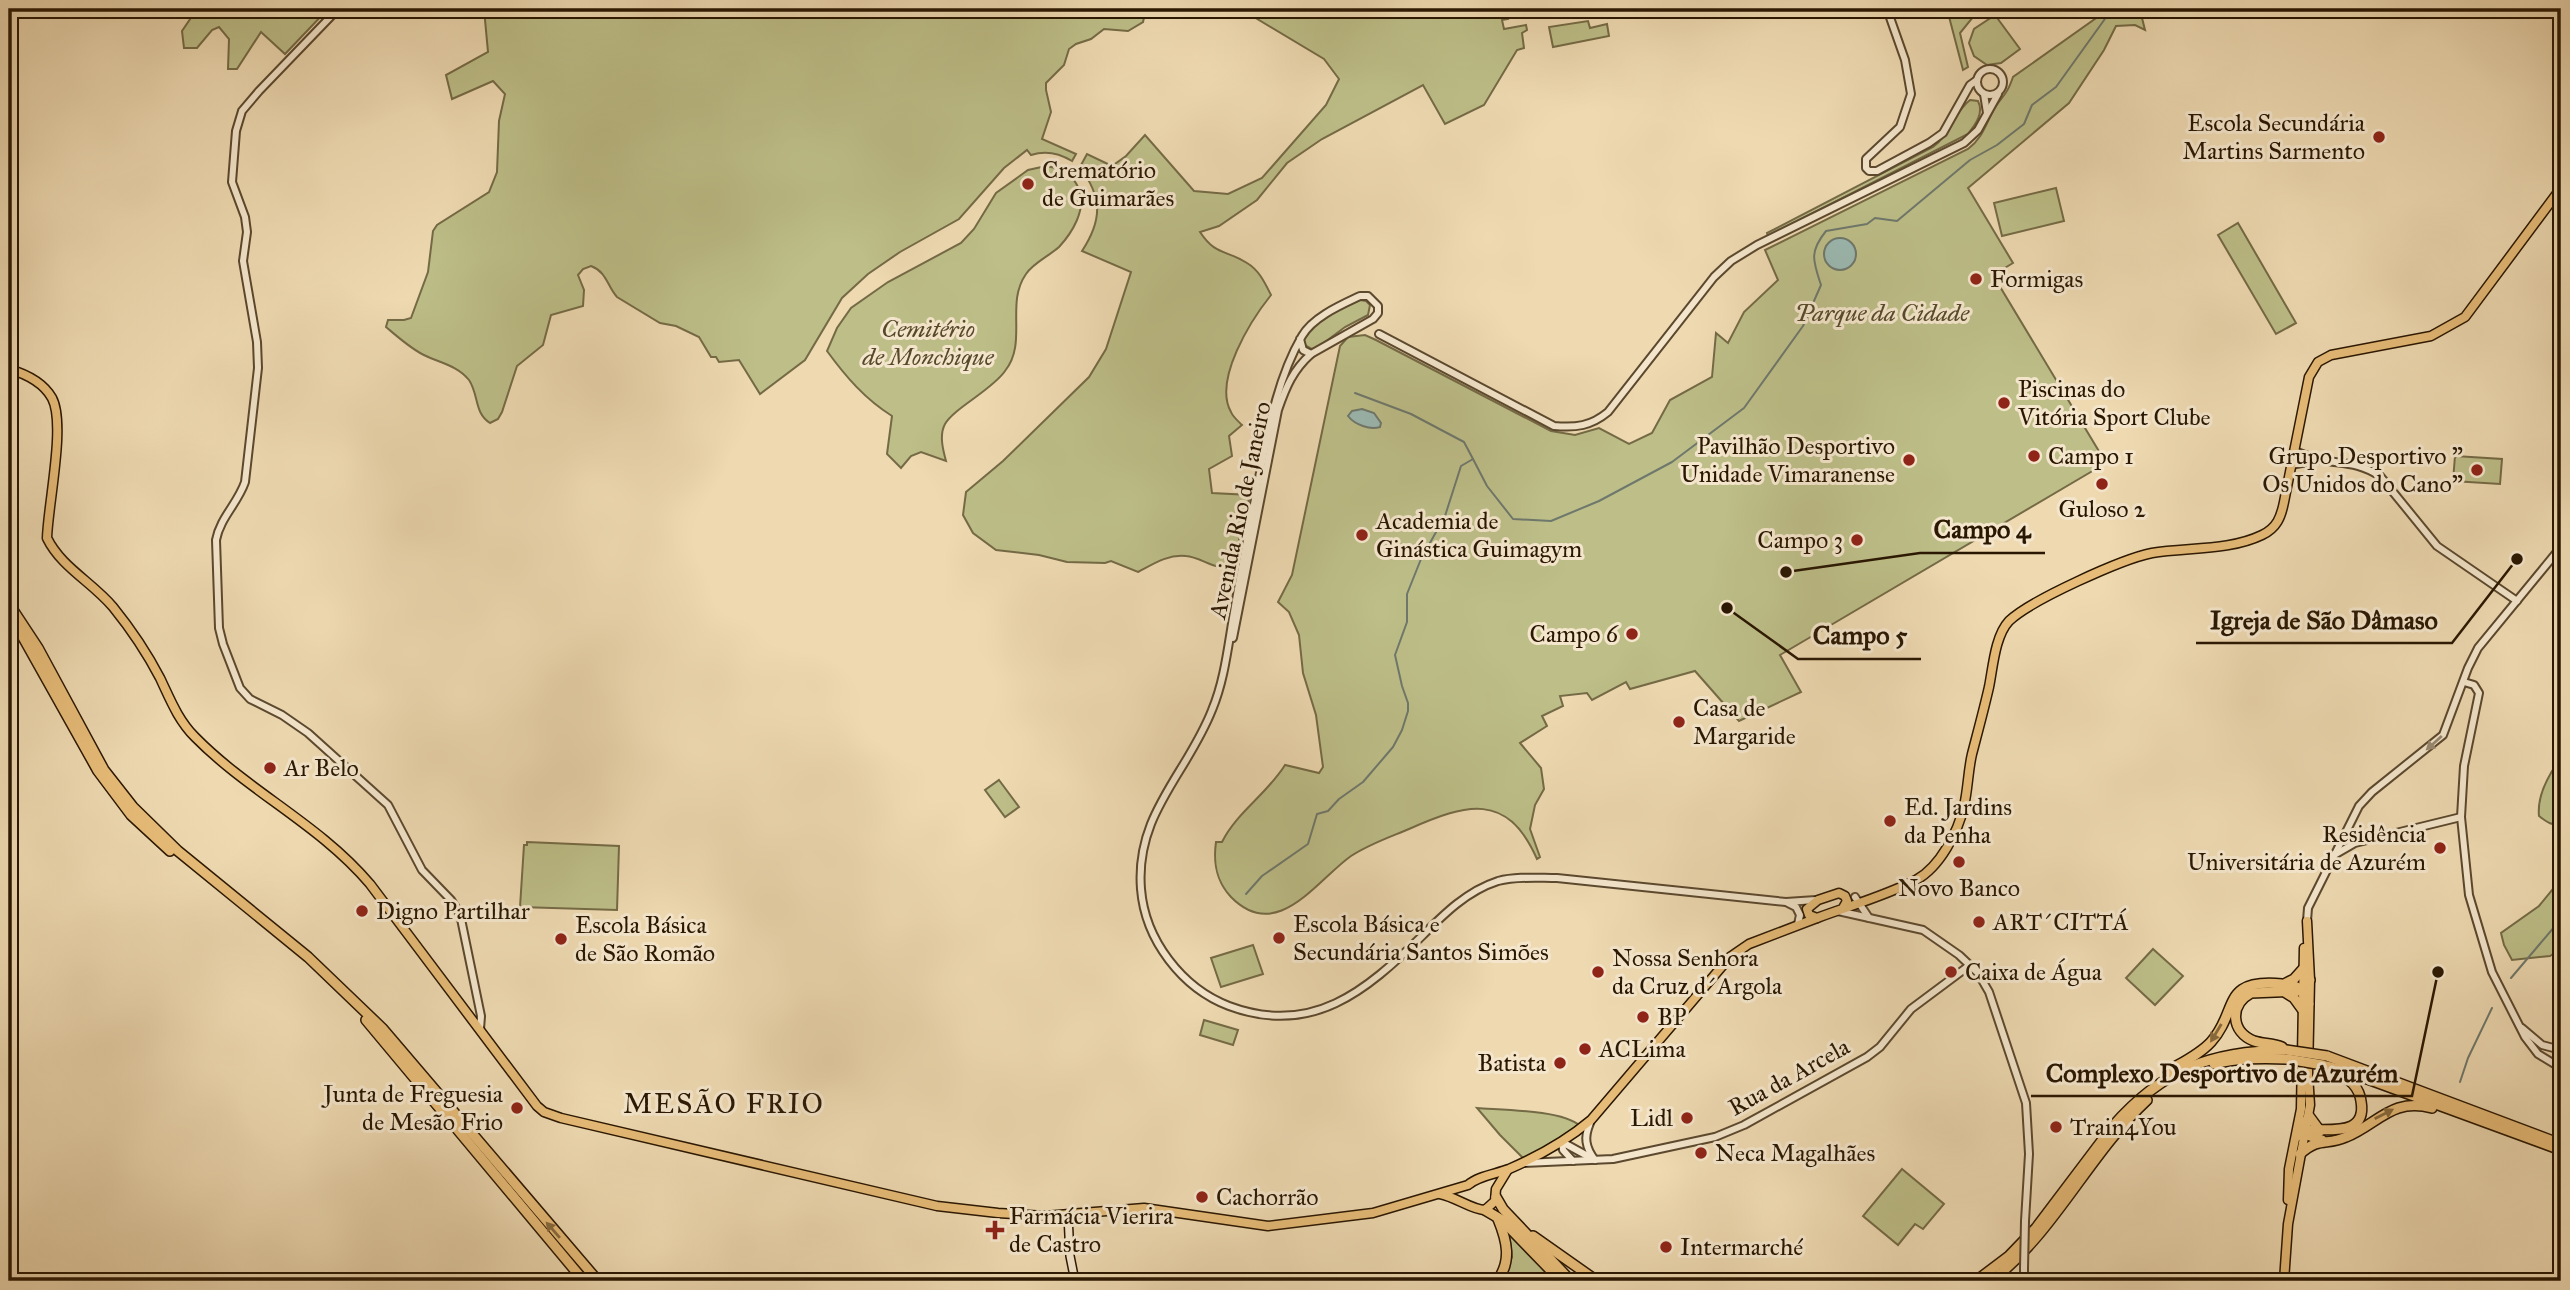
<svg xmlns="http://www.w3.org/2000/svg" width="2570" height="1290" font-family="'IM FELL Great Primer',serif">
	<rect width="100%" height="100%" fill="#eed9b1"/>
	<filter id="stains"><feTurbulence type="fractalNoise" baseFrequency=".00286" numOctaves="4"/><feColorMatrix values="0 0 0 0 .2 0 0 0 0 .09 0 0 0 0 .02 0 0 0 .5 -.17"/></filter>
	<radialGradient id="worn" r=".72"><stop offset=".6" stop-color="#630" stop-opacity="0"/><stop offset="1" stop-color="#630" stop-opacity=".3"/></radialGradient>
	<g fill="#bdbe88" stroke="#746a45" stroke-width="2">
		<polygon points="197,9 328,9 285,54 261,32 237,69 228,69 229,39 219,27 212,30 197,48 184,48 182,31"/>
		<path d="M484,9H1069L1070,14L1078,15L1090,9H1146L1143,22L1128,31L1104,29L1091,39L1076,44L1069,49L1064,65L1046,83V90L1051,112L1042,139L1076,154L1072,161C1059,153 1046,150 1031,155L1027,150L1004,168L959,219L900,252L868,274L842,298L805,360L760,394L739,360L719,362L716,357H711L699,337L676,326L660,323L617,297C607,286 607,272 591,266L583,269L578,275L584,290L583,306L551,315L543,345L517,366L502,412L498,419L490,423C474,413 479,395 469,380C458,366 441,363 426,356C412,350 398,337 386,327L388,320H404L411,318L428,272L433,231L437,225L489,192L497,172L499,121L505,94L493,81L452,99L446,75L488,52Z"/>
		<path d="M1244,9H1506L1508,19L1502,20L1504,29L1526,25L1527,30L1522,33L1524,48L1517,50L1484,105L1445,124L1423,85L1322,139L1287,163L1257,200L1219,226L1200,232C1216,256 1225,249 1247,263C1259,270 1265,283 1271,295C1251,320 1213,380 1231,412C1233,417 1238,421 1242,425L1229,436L1232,456L1209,469L1212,493L1250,495L1233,565C1217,573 1202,557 1186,556C1168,554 1153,564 1138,572L1111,561L1105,563L1067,562L1039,555L996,550L973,533L963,515L966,492L1003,461L1089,377L1106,349L1131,272L1082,251C1103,219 1102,197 1080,167L1087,154L1112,166L1126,156L1145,135L1194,191L1228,194L1262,178L1326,105L1339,79L1324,59L1244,11Z"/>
		<polygon points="1947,9 1984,9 1973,17 1960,33 1968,67 1963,70"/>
		<path d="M2109,9H2129L2141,14L2145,30L2135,25L2116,26L2104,50L2069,103L1968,188L2013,263L1993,275L2106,463L1780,655L1801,692L1739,721L1695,671L1630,689L1626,682L1592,700L1587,693L1560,696L1563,706L1542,716L1547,726L1520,743L1541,768L1544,789L1535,805L1530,829L1540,857L1537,859C1507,791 1466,804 1409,829C1390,837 1369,844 1351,856C1317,880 1277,944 1231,897C1216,881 1213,863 1216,842H1222C1237,812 1267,794 1285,765L1319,773L1323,767L1316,715L1303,673L1299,635L1289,612L1278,602L1292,575L1340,346L1348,337L1365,335L1376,340L1551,431L1575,435L1599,428L1629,444L1652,433L1670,400L1712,377L1716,333L1728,343L1744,312L1778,280L1765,250L1968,149C1984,137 1986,122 1996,106C2005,93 2007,94 2013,77Z"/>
		<polygon points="1995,15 2020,49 2001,63 1987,65 1974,56 1969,43 1974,29"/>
		<polygon points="1588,21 1590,28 1607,24 1609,36 1553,47 1549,27"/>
		<path d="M1970,100L1978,101C1984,113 1976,124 1968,134L1768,236L1767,233L1933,147C1950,135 1954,112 1970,100Z"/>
		<path d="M1046,166C1062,169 1072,173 1079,189C1087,209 1072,233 1059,247C1049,256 1033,263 1026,274C1005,304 1028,342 1005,371C992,390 954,408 945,424C939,435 943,450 946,461L921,452L911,456L901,468L887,454L892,416C865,399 846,377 827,351L837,328L851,308L888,282L961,243L974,229L996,193L1028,170Z"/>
		<polygon points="2056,188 2064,221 2002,236 1994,203"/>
		<polygon points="2238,223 2296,323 2276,334 2218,235"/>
		<path d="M1360,300L1366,301L1370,305L1368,315L1345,327L1317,348L1312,349L1305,345L1303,340C1313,320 1341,309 1360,300Z"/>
		<polygon points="2455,456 2502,459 2500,484 2453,481"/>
		<path d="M2561,758V823C2551,826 2547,822 2539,816C2537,796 2549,774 2561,758Z"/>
		<polygon points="999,780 1019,807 1005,817 985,790"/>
		<polygon points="527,842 619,846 617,910 520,907 524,845 527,845"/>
		<polygon points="2561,879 2561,949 2550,956 2512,960 2504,945 2501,933 2539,906"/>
		<polygon points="1253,945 1263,974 1221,987 1211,958"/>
		<polygon points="2153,949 2183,976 2155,1005 2126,978"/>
		<polygon points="1204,1020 1238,1030 1233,1045 1200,1035"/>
		<path d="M1477,1108C1502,1110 1563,1110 1580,1126L1524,1159L1500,1135Z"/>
		<polygon points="1902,1169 1944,1204 1923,1229 1915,1224 1898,1245 1863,1216"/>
		<polygon points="1509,1234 1555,1281 1503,1281 1512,1257"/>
	</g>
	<g fill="#9bb9b2" stroke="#6e786c" stroke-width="2">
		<circle cx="1840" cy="254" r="16"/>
		<path d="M1362,409L1374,413L1381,423L1380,427C1370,430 1355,425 1348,416L1352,411Z"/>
	</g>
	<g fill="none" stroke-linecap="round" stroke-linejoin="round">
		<g stroke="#6e786c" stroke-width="2">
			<polyline points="1355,393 1411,414 1464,442 1473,459"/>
			<path d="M1246,894L1262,876L1308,844L1317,814L1328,811L1339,799L1363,782L1393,747L1402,730L1408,711V703L1402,686L1395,655L1407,622V594L1421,559L1445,516L1461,466L1473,459L1487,486L1513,519L1551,521L1599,501L1672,462L1744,408L1803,326L1821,285C1813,261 1809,252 1826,231L1867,224L1875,218L1897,221L1970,160L1997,145L2024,124L2032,105L2056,87L2107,16"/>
			<polyline points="2511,978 2561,919"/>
			<polyline points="2460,1082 2468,1058 2492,1008"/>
		</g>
		<g stroke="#5b482e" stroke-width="10">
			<g id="tertiary">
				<path d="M338,9L259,91L242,111L236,131L232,182L245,217L247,232L243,261L257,342L258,368L245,482C238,503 220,518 216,540L219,628L223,644L240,688L250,699L282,715L308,733L388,805L422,870L451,900L460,914L481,1016L480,1029"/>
				<path d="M1794,9C1810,15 1819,16 1836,9"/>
				<polyline points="1887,9 1905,60 1911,94 1900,127 1866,159 1866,168 1869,171 1877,171 1929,143 1943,133 1970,85 1977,80"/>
				<circle cx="1990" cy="82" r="13"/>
				<polyline points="1984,94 1987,113"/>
				<path d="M1379,334L1554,426C1576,428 1591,426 1608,412L1714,277L1731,261L1757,245L1964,143L1978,130L1998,94"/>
				<path d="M1300,339L1303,350L1311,354L1373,319L1378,313V306L1368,296H1360C1341,305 1313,317 1302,336C1276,381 1268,433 1258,483C1250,526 1241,569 1234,612C1228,645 1225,679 1212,710C1187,774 1135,814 1141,889C1145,940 1182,988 1229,1006C1312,1037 1366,991 1422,936C1444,914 1467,891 1498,881C1517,876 1538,878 1557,878L1786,902L1816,900"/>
				<path d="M2294,451C2303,454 2312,458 2321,460C2344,464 2358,462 2380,476L2437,546L2517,601"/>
				<polyline points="2291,465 2318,460"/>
				<path d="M1233,638L1278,410C1286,387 1293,370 1311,354"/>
				<polyline points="2464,682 2474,685 2479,693 2464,766 2461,817 2469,895 2492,972 2525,1037 2538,1054 2561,1068"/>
				<polyline points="2336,854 2355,843 2461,817"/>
				<polyline points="1855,897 1869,918"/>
				<polyline points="1788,903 1796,907 1800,915 1798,924"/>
				<polyline points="1838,911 1923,930 1959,955 1978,973 1989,992 2026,1103 2029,1154 2025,1221"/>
				<polyline points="2307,921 2308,908 2359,806 2372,792 2443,735 2468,668 2478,648 2561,547"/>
				<polyline points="2522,1028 2542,1045 2561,1050"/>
				<path d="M1590,1123C1584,1137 1585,1147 1595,1160"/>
				<polyline points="1562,1142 1593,1159"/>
				<polyline points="1562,1142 1563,1150 1573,1161"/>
				<polyline points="1523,1163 1613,1159 1715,1137 1744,1125 1867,1057 1880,1047 1911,1009 1970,965"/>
				<polyline points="2024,1281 2024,1268"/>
			</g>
		</g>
		<g stroke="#2a1702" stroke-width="10">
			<polyline id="secondary" points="1068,1215 1070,1256 1075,1281"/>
		</g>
		<g stroke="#2a1702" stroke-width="11">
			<g id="primary">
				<path d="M9,369C26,374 43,382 52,398C66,424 48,504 47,538C61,567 92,582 113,607C130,628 147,653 160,678C170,699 178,720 195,737C249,792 319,824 370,884L537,1106L544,1112L561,1118L937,1206L998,1213L1045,1216L1144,1208L1268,1226L1373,1213L1468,1185C1478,1176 1496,1174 1509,1169C1539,1156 1566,1141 1591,1120L1730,957L1749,944L1817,918"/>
				<path d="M1843,908L1847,901L1845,896L1839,893L1818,900L1807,909L1809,915L1817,918C1849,906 1885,896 1916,880C1940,867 1958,832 1964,806C1968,789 1968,771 1972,754C1978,731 1984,709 1989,687C1993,667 1995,636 2009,621C2031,600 2122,559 2152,553C2187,547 2229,551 2262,535C2277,528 2281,517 2284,502L2309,377L2318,362L2331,355L2431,336L2465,317L2561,188"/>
				<path d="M1440,1194C1456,1197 1472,1210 1485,1210L1495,1201L1496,1189L1507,1171"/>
				<polyline points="2288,1200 2289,1169 2301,1109 2304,948"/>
				<polyline points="2284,1281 2288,1224 2310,1105 2308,1074 2310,980 2307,921"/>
			</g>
		</g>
		<g stroke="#2a1702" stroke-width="12">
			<g id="trunk">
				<polyline points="9,604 38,648 104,770 133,807 178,851 308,957 382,1028 598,1281"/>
				<polyline points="19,630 98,771 131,815 170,851"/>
				<polyline points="2286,983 2294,979 2303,969"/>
				<polyline points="2286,993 2294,998 2302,1009"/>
				<polyline points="366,1020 584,1281"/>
				<path d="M2282,1047C2273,1043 2263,1044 2254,1041C2231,1032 2229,1005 2251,993L2300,991L2310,980"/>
				<polyline points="2327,1056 2553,1141"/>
				<path d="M2214,1064C2239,1058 2262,1058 2287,1059"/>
				<polyline points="2323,1065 2343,1070 2561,1150"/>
				<path d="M2166,1072C2181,1063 2199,1055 2211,1042C2239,1011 2220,978 2282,984C2298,985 2303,988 2309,1004"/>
				<polyline points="2309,1116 2320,1131"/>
				<polyline points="2300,1120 2310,1136 2322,1140"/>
				<path d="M2297,1136C2302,1134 2307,1131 2313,1130C2333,1129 2367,1135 2361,1101C2359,1087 2349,1078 2336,1073"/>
				<path d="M2300,1154C2320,1136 2326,1146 2346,1137C2378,1124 2392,1097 2432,1108"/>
				<polyline points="1496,1197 1503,1209 1571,1281"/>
				<polyline points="1485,1210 1502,1220 1561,1281"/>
				<polyline points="1533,1236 1597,1281"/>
				<path d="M1497,1281C1512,1261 1507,1241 1498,1219"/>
				<path d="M1976,1281L2009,1256L2036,1228L2113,1126C2163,1069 2211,1051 2286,1050"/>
				<path d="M1991,1281C2055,1232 2088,1155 2147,1100"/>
			</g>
		</g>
		<use href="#tertiary" stroke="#f4e6cc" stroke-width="6"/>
		<use href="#secondary" stroke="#f4e6cc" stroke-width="7"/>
		<use href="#primary" stroke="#e7bc78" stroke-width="8"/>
		<use href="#trunk" stroke="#e7bc78" stroke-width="9"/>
		<g stroke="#5b482e" stroke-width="10" stroke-linecap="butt">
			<polyline id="tertiary-bridge" points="2024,1268 2025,1221"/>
		</g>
		<g stroke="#2a1702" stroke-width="12" stroke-linecap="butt">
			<g id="trunk-bridge">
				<polyline points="2286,1050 2327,1056"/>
				<polyline points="2287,1059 2323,1065"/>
			</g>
		</g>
		<use href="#tertiary-bridge" stroke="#f4e6cc" stroke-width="6"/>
		<use href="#trunk-bridge" stroke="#e7bc78" stroke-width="9"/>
	</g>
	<defs><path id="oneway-solid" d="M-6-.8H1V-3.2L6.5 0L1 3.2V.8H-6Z" transform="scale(1.75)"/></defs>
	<use fill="#998971" href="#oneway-solid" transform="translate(2434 743) rotate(138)"/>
	<g fill="#886a3d">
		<use href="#oneway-solid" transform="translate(2216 1033) rotate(121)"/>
		<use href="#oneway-solid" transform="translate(2384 1114) rotate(-27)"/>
		<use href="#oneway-solid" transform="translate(553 1230) rotate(-131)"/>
	</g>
	<g fill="#8f2418" stroke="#f4e6cc" stroke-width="2.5">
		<circle cx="2379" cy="137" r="7"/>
		<circle cx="1028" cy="184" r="7"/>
		<circle cx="1976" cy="279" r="7"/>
		<circle cx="2004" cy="403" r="7"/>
		<circle cx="2034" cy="456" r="7"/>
		<circle cx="1909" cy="460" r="7"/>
		<circle cx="2477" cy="470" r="7"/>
		<circle cx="2102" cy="484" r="7"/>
		<circle cx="1362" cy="535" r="7"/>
		<circle cx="1857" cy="540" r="7"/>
		<circle cx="1632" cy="634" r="7"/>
		<circle cx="1679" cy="722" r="7"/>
		<circle cx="270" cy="768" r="7"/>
		<circle cx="1890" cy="821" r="7"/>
		<circle cx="2440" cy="848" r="7"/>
		<circle cx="1959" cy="862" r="7"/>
		<circle cx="362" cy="911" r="7"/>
		<circle cx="1979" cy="922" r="7"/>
		<circle cx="1279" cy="938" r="7"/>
		<circle cx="561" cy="939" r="7"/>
		<circle cx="1598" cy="972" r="7"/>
		<circle cx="1951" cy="972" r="7"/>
		<circle cx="1643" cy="1017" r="7"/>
		<circle cx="1585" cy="1049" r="7"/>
		<circle cx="1560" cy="1063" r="7"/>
		<circle cx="517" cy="1108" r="7"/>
		<circle cx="1687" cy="1118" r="7"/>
		<circle cx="2056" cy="1127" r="7"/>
		<circle cx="1701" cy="1153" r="7"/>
		<circle cx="1202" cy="1197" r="7"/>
		<path d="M991.5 1219.5h7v7h7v7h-7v7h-7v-7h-7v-7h7z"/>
		<circle cx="1666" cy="1247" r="7"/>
	</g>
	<g text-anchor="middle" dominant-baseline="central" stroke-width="6" stroke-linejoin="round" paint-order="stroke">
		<g font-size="24" fill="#2a1702" stroke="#f4e6cc" text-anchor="start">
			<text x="2365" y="123" text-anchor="end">Escola Secundária<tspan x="2365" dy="28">Martins Sarmento</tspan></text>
			<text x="1042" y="170">Crematório<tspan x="1042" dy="28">de Guimarães</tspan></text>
			<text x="1990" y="279">Formigas</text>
			<text x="2018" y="389">Piscinas do<tspan x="2018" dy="28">Vitória Sport Clube</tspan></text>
			<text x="1895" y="446" text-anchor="end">Pavilhão Desportivo<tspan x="1895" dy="28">Unidade Vimaranense</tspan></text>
			<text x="2048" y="456">Campo 1</text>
			<text x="2463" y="456" text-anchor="end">Grupo Desportivo "<tspan x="2463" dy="28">Os Unidos do Cano"</tspan></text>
			<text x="2102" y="509" text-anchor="middle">Guloso 2</text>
			<text x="1376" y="521">Academia de<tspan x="1376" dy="28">Ginástica Guimagym</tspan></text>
			<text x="1843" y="540" text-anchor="end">Campo 3</text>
			<text x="1618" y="634" text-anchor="end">Campo 6</text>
			<text x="1693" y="708">Casa de<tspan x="1693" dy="28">Margaride</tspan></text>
			<text x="284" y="768">Ar Belo</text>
			<text x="1904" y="807">Ed. Jardins<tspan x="1904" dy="28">da Penha</tspan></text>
			<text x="2426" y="834" text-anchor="end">Residência<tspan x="2426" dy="28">Universitária de Azurém</tspan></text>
			<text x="1959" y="888" text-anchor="middle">Novo Banco</text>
			<text x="376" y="911">Digno Partilhar</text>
			<text x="1993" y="922">ART´CITTÁ</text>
			<text x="1293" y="924">Escola Básica e<tspan x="1293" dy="28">Secundária Santos Simões</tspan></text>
			<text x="575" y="925">Escola Básica<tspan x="575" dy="28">de São Romão</tspan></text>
			<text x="1612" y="958">Nossa Senhora<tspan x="1612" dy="28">da Cruz d´Argola</tspan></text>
			<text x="1965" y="972">Caixa de Água</text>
			<text x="1657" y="1017">BP</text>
			<text x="1599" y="1049">ACLima</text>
			<text x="1546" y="1063" text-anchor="end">Batista</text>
			<text x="503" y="1094" text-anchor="end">Junta de Freguesia<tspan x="503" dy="28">de Mesão Frio</tspan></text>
			<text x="1673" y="1118" text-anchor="end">Lidl</text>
			<text x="2070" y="1127">Train4You</text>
			<text x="1715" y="1153">Neca Magalhães</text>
			<text x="1216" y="1197">Cachorrão</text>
			<text x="1009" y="1216">Farmácia Vierira<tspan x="1009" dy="28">de Castro</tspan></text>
			<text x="1680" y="1247">Intermarché</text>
		</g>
		<g font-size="24" font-style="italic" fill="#56492a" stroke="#f4e6cc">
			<text x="1882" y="313">Parque da Cidade</text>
			<text x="928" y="329">Cemitério<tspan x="928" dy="28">de Monchique</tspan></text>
		</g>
		<g font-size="24" fill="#2a1702" stroke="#f4e6cc">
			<text transform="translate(1240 510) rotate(-78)">Avenida Rio de Janeiro</text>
			<text transform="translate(1789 1077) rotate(-29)">Rua da Arcela</text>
		</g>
		<g font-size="28" letter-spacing="2" fill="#2a1702" stroke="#f4e6cc">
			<text x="724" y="1103">MESÃO FRIO</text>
		</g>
	</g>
	<path fill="none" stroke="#2a1702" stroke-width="2.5" d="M1786 572L1920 553H2045M2517 559L2452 643H2196M1727 608L1798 659H1921M2438 972L2412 1096H2031"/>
	<g fill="#2a1702" stroke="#f4e6cc" stroke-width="2.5">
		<circle cx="1786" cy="572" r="7"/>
		<circle cx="2517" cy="559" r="7"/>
		<circle cx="1727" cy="608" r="7"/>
		<circle cx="2438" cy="972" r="7"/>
	</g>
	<g font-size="26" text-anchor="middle" font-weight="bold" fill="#2a1702" stroke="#f4e6cc" stroke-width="6" stroke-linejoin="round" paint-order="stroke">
		<text x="1982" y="538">Campo 4</text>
		<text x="2324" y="629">Igreja de São Dâmaso</text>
		<text x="1860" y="644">Campo 5</text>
		<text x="2222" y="1082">Complexo Desportivo de Azurém</text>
	</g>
	<rect width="2570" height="1290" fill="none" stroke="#eed9b1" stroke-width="35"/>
	<rect x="10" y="10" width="2549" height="1269" fill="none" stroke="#2a1702" stroke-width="3.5"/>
	<rect x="18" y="18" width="2535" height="1255" fill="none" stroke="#2a1702" stroke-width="2"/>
	<rect width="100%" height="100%" filter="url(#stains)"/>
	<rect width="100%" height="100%" fill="url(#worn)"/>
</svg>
